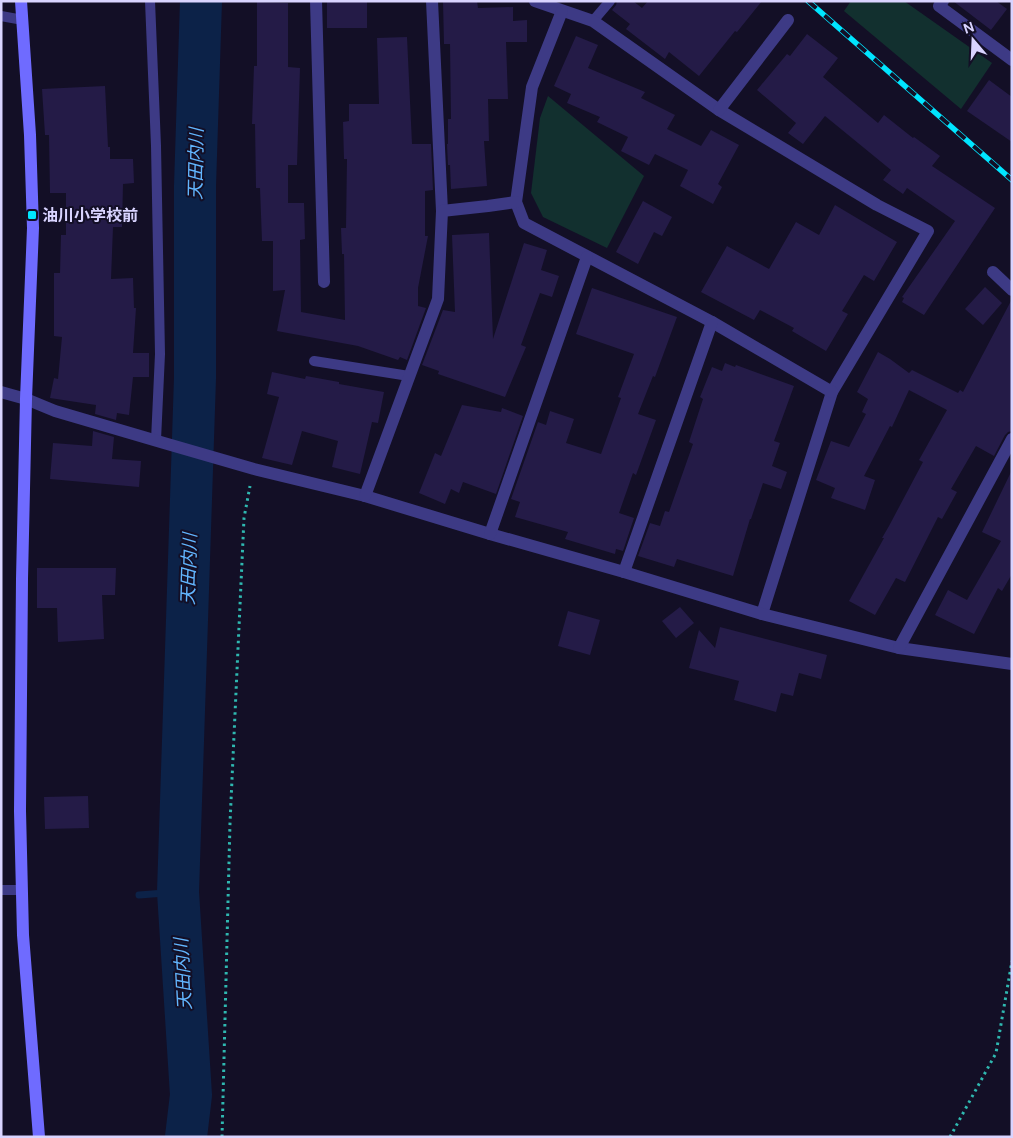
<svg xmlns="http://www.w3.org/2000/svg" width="1013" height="1138" font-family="'DM Sans','Noto Sans JP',sans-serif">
	<rect width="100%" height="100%" fill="#130f26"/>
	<g fill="#12302f">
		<polygon points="851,1 904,1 992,63 961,109 844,11"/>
		<polygon points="548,96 644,176 607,248 543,217 531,193 540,118"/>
	</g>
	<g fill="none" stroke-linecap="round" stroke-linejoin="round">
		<polyline stroke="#0c2248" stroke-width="7" points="139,895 178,892"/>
		<polyline stroke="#0c2248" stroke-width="42" points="186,1137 191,1095 178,892 195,378 195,186 201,1"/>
	</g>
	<g fill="#241b47">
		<rect x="327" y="1" width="40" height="27"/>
		<polygon points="443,1 477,1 478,8 513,7 513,21 527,20 527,42 506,42 508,99 488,99 489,141 484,141 487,186 451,189 450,165 448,165 447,144 448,144 448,119 451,119 450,44 444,44"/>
		<polygon points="617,1 633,1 642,8 648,1 762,1 737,32 735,31 699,76 669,52 665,59 626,29 630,24 612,10 616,5"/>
		<polygon points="953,1 996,1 1007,9 991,30"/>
		<polygon points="257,2 288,3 288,67 300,68 297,165 288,165 288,203 304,203 305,239 300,240 301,312 345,320 344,254 342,254 341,228 346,228 347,159 344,159 343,122 349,121 349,104 379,104 379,103 377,38 407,37 412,144 431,144 433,190 425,191 425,236 428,236 418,288 418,306 426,308 407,360 400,357 398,360 358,346 277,331 285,290 273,291 273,241 262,241 260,188 256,188 255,124 252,124 254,66 257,66"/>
		<polygon points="807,34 838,58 823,77 878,123 884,115 913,138 914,137 940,156 932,166 995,208 924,315 902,302 904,298 902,297 955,221 907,188 903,194 883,180 891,170 825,116 803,144 788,133 796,123 757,90 787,54 790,56"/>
		<polygon points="576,36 598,45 588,68 645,92 641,98 675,115 667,129 701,146 711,130 739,145 718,184 722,187 713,204 680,186 688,170 655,154 649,165 621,151 628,137 597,122 600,117 567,103 571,94 554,86"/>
		<polygon points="989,80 1012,97 1012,142 967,111"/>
		<polygon points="105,86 108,147 110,147 110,159 133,159 134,183 123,184 122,227 113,227 111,279 133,278 134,308 136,308 133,353 149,353 149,377 133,377 129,415 117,413 116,420 95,414 96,405 50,398 54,378 58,379 62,337 54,336 54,273 60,273 61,235 66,235 66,193 50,193 49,135 45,135 42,89"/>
		<polygon points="643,201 672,217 662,236 654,232 638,264 616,252"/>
		<polygon points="835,205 897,242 874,281 864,275 842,311 848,314 826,351 792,331 794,328 760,310 754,320 701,292 727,246 769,269 796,222 819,235"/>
		<polygon points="489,233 493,339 524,243 547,250 541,270 559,276 552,297 540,293 521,345 526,347 505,397 438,374 439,371 422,365 443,310 455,312 452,235"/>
		<polygon points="985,287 1002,303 983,325 965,309"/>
		<polygon points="592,288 677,317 655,377 653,376 638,414 656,420 636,475 633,473 619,513 634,518 623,551 616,549 615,554 565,539 568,532 515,517 520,502 511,499 538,422 546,425 550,411 574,419 566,443 601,454 621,398 618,397 634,354 576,334"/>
		<polygon points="1012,299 1012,431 1008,432 1005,435 994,456 976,446 951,489 957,492 942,519 938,517 905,582 896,578 875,615 849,601 884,538 882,538 889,526 923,462 919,460 947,410 909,390 892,427 890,426 864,476 875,480 865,510 831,498 835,488 816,480 831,441 849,447 866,414 862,412 868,399 857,392 878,352 890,359 909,373 912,370 958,393 960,390 963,392"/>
		<polygon points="725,363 735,367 736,365 794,386 774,441 780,443 772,466 787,472 781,489 763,483 751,519 750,519 733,576 677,559 674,567 638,556 650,523 660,526 665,511 669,512 693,444 689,442 703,399 700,397 712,367 722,371"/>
		<polygon points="272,372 305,379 306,376 339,382 339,384 384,392 378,423 372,422 360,474 332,467 338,441 302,431 292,465 262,458 279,397 267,394"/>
		<polygon points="462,405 501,412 502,408 523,416 496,494 463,482 459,493 451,489 445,504 419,493 435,453 441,456"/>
		<polygon points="93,431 114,437 112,459 141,461 139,487 50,479 53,443 92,446"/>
		<polygon points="1012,470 1012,574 1002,591 998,588 974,634 935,615 948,590 967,600 1001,541 982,532"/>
		<polygon points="37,568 116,568 115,595 102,595 104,639 58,642 57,608 37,608"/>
		<polygon points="680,607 694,623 676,638 662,621"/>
		<polygon points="568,611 600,620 590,655 558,646"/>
		<polygon points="720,627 827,655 821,679 799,673 793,696 781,693 776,712 734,700 739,681 689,668 699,630 715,648"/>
		<polygon points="88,796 89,828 45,829 44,797"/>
	</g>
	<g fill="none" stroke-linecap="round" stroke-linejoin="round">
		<g stroke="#2fb8b0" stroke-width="3" stroke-dasharray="2.5 4" stroke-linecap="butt">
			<polyline points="222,1137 230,823 244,518 250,486"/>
			<polyline points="950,1137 996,1053 1012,961"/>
		</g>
		<g stroke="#3d3a85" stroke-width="10">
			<polyline points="150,1 156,146 160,354 156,440"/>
			<polyline points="1,16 23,20"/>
			<polyline points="593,21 610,1"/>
			<polyline points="314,361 409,376"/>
			<polyline points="1,890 22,890"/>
		</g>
		<g stroke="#3d3a85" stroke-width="12">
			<polyline points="316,1 324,282"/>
			<polyline points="432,1 442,211"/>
			<polyline points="535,1 593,21 719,110 877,205 928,231 832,392 762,614"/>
			<polyline points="943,1 939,6 1012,60"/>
			<polyline points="562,11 532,87 516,202 524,223 712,322 832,392"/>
			<polyline points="719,110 788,20"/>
			<polyline points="993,272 1012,290"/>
			<polyline points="1,392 26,399 55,411 164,443 254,469 365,496 490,534 624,572 762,614 899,648 1012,664"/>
			<polyline points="365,496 438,299 442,211 488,206 516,202"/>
			<polyline points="490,534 587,257"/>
			<polyline points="624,572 712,322"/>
			<polyline points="899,648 1012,439"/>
		</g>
		<polyline stroke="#6f6bff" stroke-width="12" points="21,1 30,135 33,228 26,399 22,579 20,811 23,935 39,1137"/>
		<g stroke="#00e5ff" stroke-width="5.5">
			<polyline id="rail" points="808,1 1012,180"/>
		</g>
		<use href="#rail" stroke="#130f26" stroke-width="4" stroke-dasharray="11" stroke-linecap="butt"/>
	</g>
	<rect fill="#00e5ff" stroke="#130f26" stroke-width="2" x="27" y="210" width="10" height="10" rx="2.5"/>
	<g text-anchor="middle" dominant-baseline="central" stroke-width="4" stroke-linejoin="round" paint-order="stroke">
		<g font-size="16" font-weight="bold" fill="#d9d4ff" stroke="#130f26" text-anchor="start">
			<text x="42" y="215">油川小学校前</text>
		</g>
		<g font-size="18" font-style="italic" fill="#62b6ff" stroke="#130f26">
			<text transform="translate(196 164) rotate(-89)">天田内川</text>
			<text transform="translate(189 569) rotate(-88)">天田内川</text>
			<text transform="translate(183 974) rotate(-93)">天田内川</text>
		</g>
	</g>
	<rect width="1013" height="1138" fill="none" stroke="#d9d4ff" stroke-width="5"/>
	<g transform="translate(973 40) rotate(341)" stroke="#130f26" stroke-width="4" paint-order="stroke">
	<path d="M0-4L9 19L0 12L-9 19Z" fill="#d9d4ff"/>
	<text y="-8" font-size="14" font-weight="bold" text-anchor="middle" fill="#d9d4ff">N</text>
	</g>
</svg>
